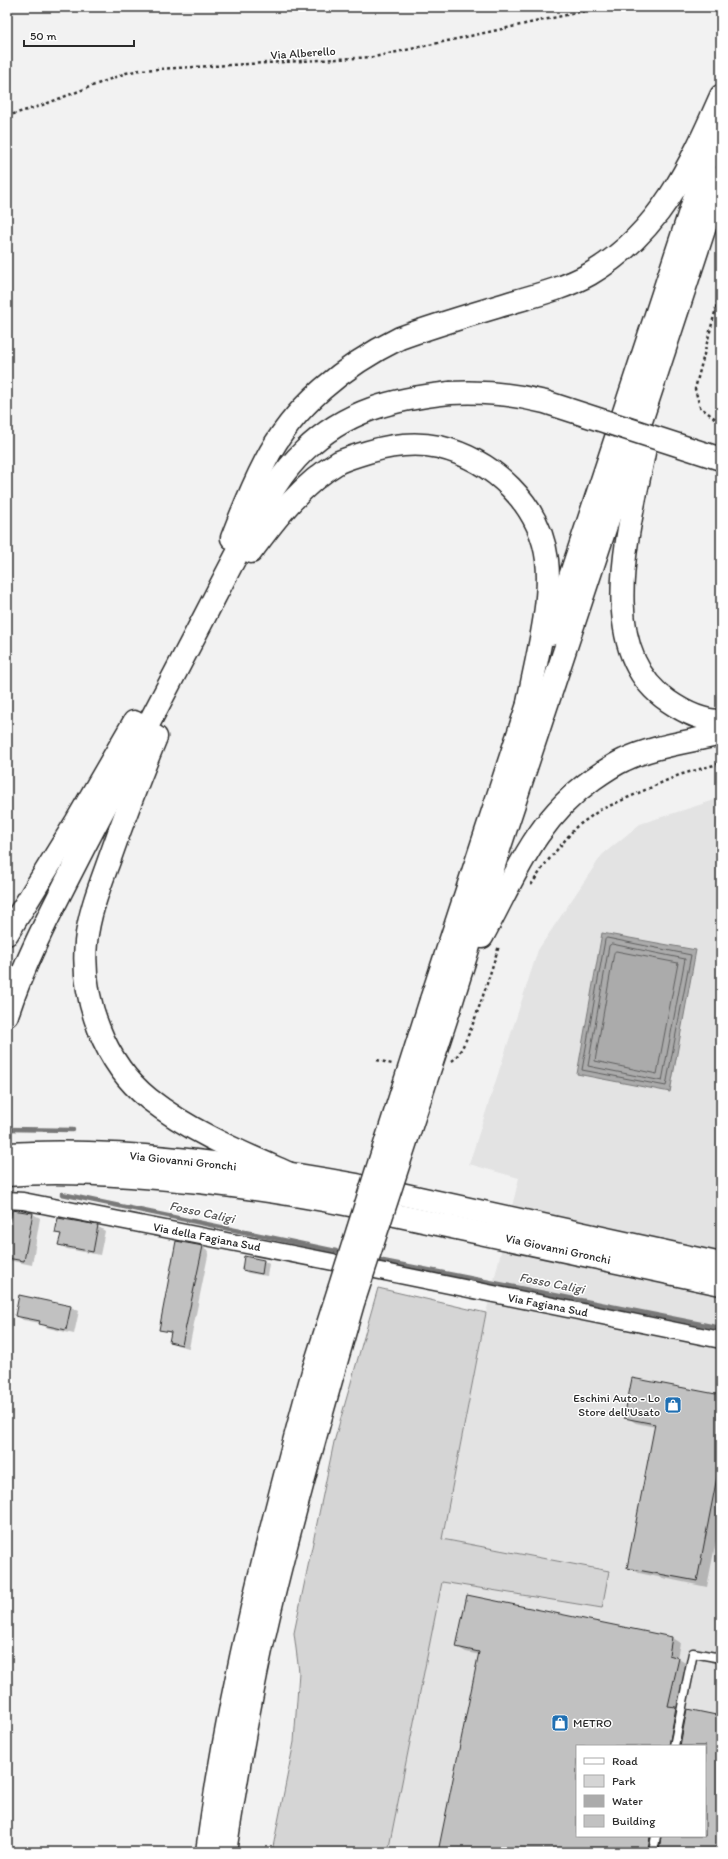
<svg xmlns="http://www.w3.org/2000/svg" width="728" height="1859" font-family="Itim,sans-serif">
	<rect width="100%" height="100%" fill="#f2f2f2"/>
	<filter id="ink" filterUnits="userSpaceOnUse"><feTurbulence type="fractalNoise" baseFrequency=".025" numOctaves="2"/><feDisplacementMap in="SourceGraphic" scale="8" xChannelSelector="R" yChannelSelector="G"/><feConvolveMatrix kernelMatrix="1 2 1 2 8 2 1 2 1" color-interpolation-filters="sRGB"/></filter>
	<g filter="url(#ink)">
		<path fill="#e3e3e3" fill-rule="evenodd" d="M721,798V1852H388L442,1582L602,1608L608,1571L442,1539L486,1313L519,1178L469,1164L538,950L602,855L640,824ZM577,1746H705V1836H577Z"/>
		<polygon fill="#d5d5d5" stroke="#808080" points="378,1288 486,1313 442,1539 609,1571 602,1608 442,1582 388,1852 272,1852 294,1742 299,1672 294,1633 334,1442"/>
		<polygon fill="#ababab" stroke="#787878" points="602,933 696,950 670,1092 577,1074"/>
		<g fill="#0003">
			<polygon points="33,1214 40,1218 32,1265 12,1261 7,1258 7,1240"/>
			<polygon points="97,1226 105,1231 100,1255 67,1249 60,1245 61,1235 57,1232"/>
			<polygon points="203,1247 209,1251 189,1348 177,1345 170,1341 172,1334 160,1329"/>
			<polygon points="264,1261 269,1264 267,1276 248,1273 243,1270"/>
			<polygon points="20,1296 71,1307 79,1311 74,1334 48,1328 40,1323 23,1320 16,1315"/>
			<polygon points="721,1396 721,1515 707,1587 639,1573 628,1567 655,1427 636,1423 626,1417"/>
			<polygon points="672,1638 680,1643 677,1658 687,1664 677,1709 684,1713 678,1746 577,1746 577,1836 705,1836 705,1746 681,1746 721,1717 721,1852 660,1852 662,1837 659,1839 657,1852 439,1852 480,1655 466,1652 457,1647"/>
		</g>
		<g fill="none" stroke-linecap="round" stroke-linejoin="round">
			<g stroke="#5e5e5e" stroke-width="1">
				<polygon points="607,938 691,955 666,1086 582,1070 605,940"/>
				<polygon points="612,944 685,959 662,1081 588,1066 609,946"/>
				<polygon points="616,951 678,963 657,1074 595,1061 614,953"/>
			</g>
			<g stroke="#787878" stroke-width="4.5">
				<polyline points="7,1129 73,1130"/>
				<polyline points="62,1194 336,1251"/>
				<polyline points="378,1260 721,1328"/>
			</g>
		</g>
		<g fill="#c1c1c1" stroke="#2b2b2b">
			<polygon points="12,1210 33,1213 24,1261 7,1258 7,1235"/>
			<polygon points="58,1218 98,1225 93,1252 58,1245 61,1234 55,1233"/>
			<polygon points="176,1241 203,1246 182,1345 169,1342 171,1332 159,1330"/>
			<polygon points="244,1256 264,1260 262,1274 242,1270"/>
			<polygon points="19,1295 71,1306 66,1330 39,1324 40,1321 15,1316"/>
			<polygon points="632,1378 721,1395 721,1456 697,1581 627,1568 655,1424 624,1418"/>
			<polygon points="467,1595 672,1637 669,1655 679,1658 668,1706 676,1707 669,1746 577,1746 577,1836 650,1836 648,1852 438,1852 479,1652 456,1647"/>
			<polygon points="687,1709 721,1716 721,1852 659,1852 661,1836 705,1836 705,1746 680,1746"/>
		</g>
		<g fill="none" stroke-linecap="round" stroke-linejoin="round">
			<g stroke="#2b2b2b" stroke-width="11">
				<g id="service">
					<polyline points="674,1746 693,1653 721,1658"/>
					<polyline points="653,1852 656,1836"/>
				</g>
			</g>
			<g stroke="#2b2b2b" stroke-width="19">
				<g id="minor">
					<polyline points="7,1200 23,1201 333,1262"/>
					<polyline points="375,1270 721,1340"/>
				</g>
			</g>
			<g stroke="#2b2b2b" stroke-width="25">
				<g id="primary">
					<path d="M7,1154C124,1147 242,1165 357,1185"/>
					<path d="M7,1175C49,1171 90,1173 131,1176C206,1181 277,1191 350,1205"/>
					<polyline points="401,1194 721,1264"/>
					<polyline points="395,1215 721,1284"/>
				</g>
			</g>
			<g stroke="#2b2b2b" stroke-width="25">
				<g id="trunk">
					<polyline points="623,415 713,142"/>
					<polyline points="641,421 721,178"/>
					<path d="M645,447C632,521 591,649 668,701C684,712 701,721 721,721"/>
					<path d="M232,538C242,512 252,487 265,462C293,406 345,365 400,338C438,324 477,313 516,301C541,294 567,287 590,274C660,233 690,166 721,96"/>
					<path d="M251,552C276,518 302,484 339,462C348,458 358,455 368,452C391,445 415,442 439,447C493,460 540,504 547,560C552,603 536,660 528,703"/>
					<polyline points="551,634 616,438"/>
					<path d="M156,737C140,776 125,815 111,855C101,883 89,912 86,942C81,999 104,1063 149,1099C191,1132 240,1152 288,1173"/>
					<polyline points="7,934 76,822 134,722"/>
					<path d="M482,937C515,877 534,821 593,779C603,772 613,765 624,760C653,746 689,742 721,734"/>
					<polyline points="431,1000 533,689"/>
					<polyline points="450,1007 500,846 633,444"/>
					<path d="M7,1015C26,957 56,902 84,847C121,777 157,707 194,637C214,599 233,560 254,523C268,497 282,472 304,451C346,410 394,399 450,393"/>
					<path d="M207,1852C228,1688 270,1528 314,1368"/>
					<path d="M225,1852C237,1774 250,1696 268,1619C287,1536 310,1455 333,1373"/>
				</g>
			</g>
			<g stroke="#2b2b2b" stroke-width="2.5" stroke-dasharray="3 3" stroke-linecap="butt">
				<polyline points="7,116 40,106 126,73 140,70 374,57 603,7"/>
				<polyline points="721,289 695,389 700,407 721,423"/>
				<polyline points="531,885 546,863 576,827 600,810 679,775 721,763"/>
				<polyline points="377,1060 392,1064"/>
				<path d="M452,1061C469,1049 491,969 499,946"/>
			</g>
			<use href="#service" stroke="#fff" stroke-width="8"/>
			<use href="#minor" stroke="#fff" stroke-width="16"/>
			<use href="#primary" stroke="#fff" stroke-width="22"/>
			<use href="#trunk" stroke="#fff" stroke-width="22"/>
			<g stroke="#2b2b2b" stroke-width="25" stroke-linecap="butt">
				<g id="trunk-bridge">
					<path d="M450,393C482,391 513,394 545,402L721,459"/>
					<polyline points="314,1368 431,1000"/>
					<polyline points="333,1373 353,1303 450,1007"/>
				</g>
			</g>
			<use href="#trunk-bridge" stroke="#fff" stroke-width="22"/>
		</g>
	</g>
	<defs>
		<g id="shop-square" transform="scale(0.9)"><rect x="-9" y="-9" width="18" height="18" rx="4" fill="#1f6fb2" stroke="#fff"/><path d="M-5-2.5h2.3a2.7 3.5 0 0 1 5.4 0H5L5.5 6h-11ZM-1.5-2.5h3a1.5 2.3 0 0 0-3 0Z" fill="#fff"/></g>
	</defs>
	<g fill-rule="evenodd">
		<use href="#shop-square" x="673" y="1405"/>
		<use href="#shop-square" x="560" y="1723"/>
	</g>
	<g text-anchor="middle" dominant-baseline="central" stroke-width="3" stroke-linejoin="round" paint-order="stroke">
		<g font-size="12" fill="#2b2b2b" stroke="#fff">
			<text transform="translate(303 53) rotate(-4)">Via Alberello</text>
			<text transform="translate(183 1161) rotate(6)">Via Giovanni Gronchi</text>
			<text transform="translate(207 1237) rotate(11)">Via della Fagiana Sud</text>
			<text transform="translate(558 1249) rotate(12)">Via Giovanni Gronchi</text>
			<text transform="translate(548 1305) rotate(11)">Via Fagiana Sud</text>
		</g>
		<g font-size="12" fill="#2b2b2b" stroke="#fff" text-anchor="end">
			<text x="660" y="1398">Eschini Auto - Lo<tspan x="660" dy="14">Store dell'Usato</tspan></text>
			<text x="573" y="1723" text-anchor="start">METRO</text>
		</g>
		<g font-size="13" font-style="italic" fill="#585858" stroke="#fff">
			<text transform="translate(202 1212) rotate(12)">Fosso Caligi</text>
			<text transform="translate(552 1283) rotate(11)">Fosso Caligi</text>
		</g>
	</g>
	<rect width="728" height="1859" fill="none" stroke="#fff" stroke-width="24"/>
	<rect x="12" y="12" width="704" height="1835" fill="none" stroke="#2b2b2b" stroke-width="1.5" filter="url(#ink)"/>
	<rect x="576" y="1745" width="130" height="92" fill="#ffffff" stroke="#aaaaaa"/>
	<rect x="584" y="1758" width="20" height="6" fill="#ffffff" stroke="#aaaaaa"/>
	<text x="612" y="1765" font-size="12" fill="#2b2b2b">Road</text>
	<rect x="584" y="1775" width="20" height="12" fill="#d5d5d5" stroke="#aaaaaa"/>
	<text x="612" y="1785" font-size="12" fill="#2b2b2b">Park</text>
	<rect x="584" y="1795" width="20" height="12" fill="#ababab" stroke="#aaaaaa"/>
	<text x="612" y="1805" font-size="12" fill="#2b2b2b">Water</text>
	<rect x="584" y="1815" width="20" height="12" fill="#c1c1c1" stroke="#aaaaaa"/>
	<text x="612" y="1825" font-size="12" fill="#2b2b2b">Building</text>
	<path d="M24 40v6h110v-6" fill="none" stroke="#2b2b2b" stroke-width="2"/>
	<text x="30" y="40" font-size="12" fill="#2b2b2b" stroke="#ffffff" stroke-width="3" paint-order="stroke">50 m</text>
</svg>
